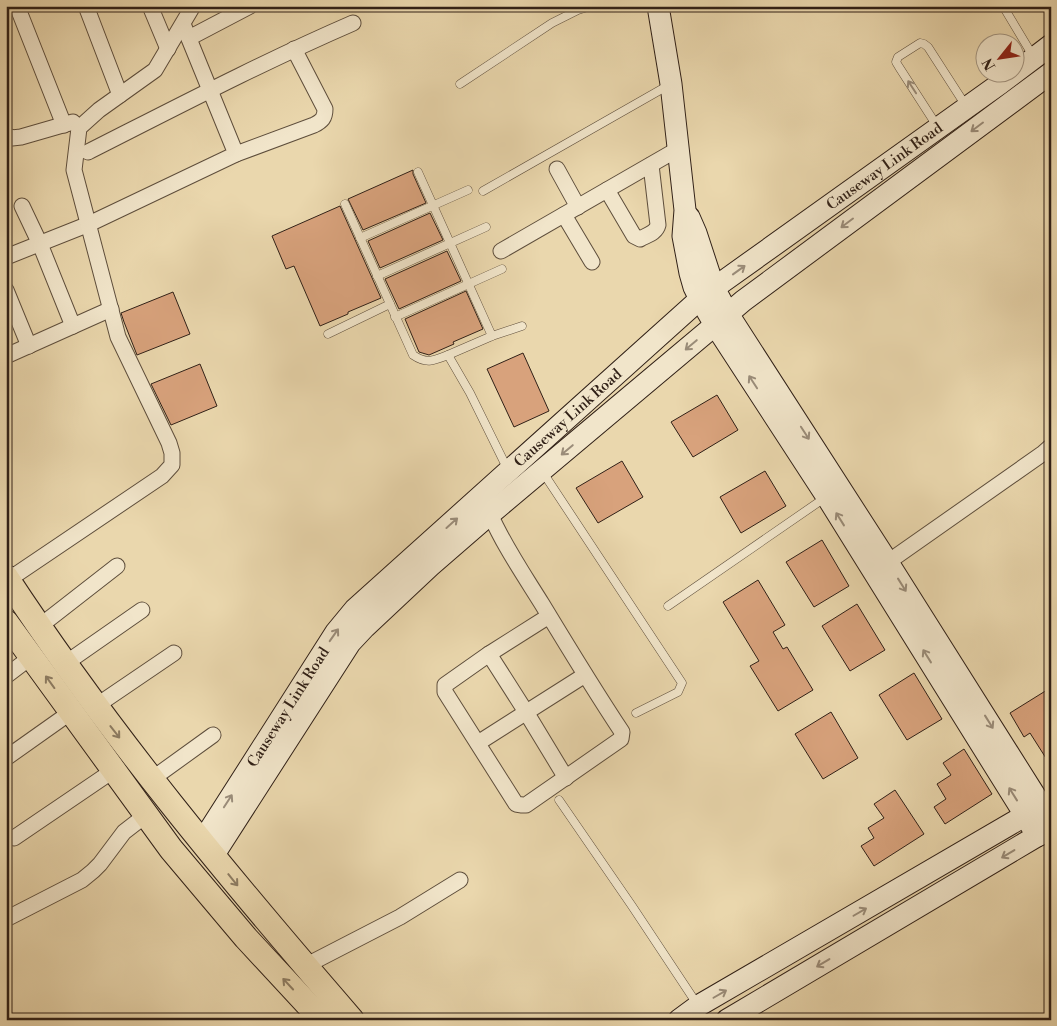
<svg xmlns="http://www.w3.org/2000/svg" width="1057" height="1026" font-family="'Libre Bodoni',serif">
	<rect width="100%" height="100%" fill="#ead7ad"/>
	<filter id="stains"><feTurbulence type="fractalNoise" baseFrequency=".004" numOctaves="4"/><feColorMatrix values="0 0 0 0 .2 0 0 0 0 .09 0 0 0 0 .02 0 0 0 .5 -.17"/></filter>
	<radialGradient id="worn" r=".72"><stop offset=".6" stop-color="#630" stop-opacity="0"/><stop offset="1" stop-color="#630" stop-opacity=".3"/></radialGradient>
	<g fill="#d8a27c" stroke="#302017">
		<polygon points="413,170 413,174 426,203 363,230 348,199"/>
		<polygon points="340,206 381,298 348,312 348,314 320,326 294,266 286,269 272,236"/>
		<polygon points="430,213 443,240 380,268 368,241"/>
		<polygon points="447,251 461,281 399,309 385,279"/>
		<polygon points="466,291 483,329 453,342 454,344 429,355 419,352 405,319"/>
		<polygon points="173,292 190,334 137,355 124,322 121,313"/>
		<polygon points="523,353 549,411 514,427 487,369"/>
		<polygon points="200,364 217,406 171,425 151,384"/>
		<polygon points="717,395 738,430 693,457 671,422"/>
		<polygon points="622,461 643,497 598,523 576,488"/>
		<polygon points="765,471 786,506 741,533 720,497"/>
		<polygon points="822,540 849,586 814,607 786,562"/>
		<polygon points="758,580 785,625 773,632 783,649 787,647 813,690 778,711 750,666 759,661 723,602"/>
		<polygon points="857,604 885,650 850,671 822,626"/>
		<polygon points="914,673 942,719 907,740 879,695"/>
		<polygon points="1047,690 1051,696 1051,766 1030,733 1024,737 1010,713"/>
		<polygon points="831,712 858,758 823,779 795,734"/>
		<polygon points="964,749 992,794 945,824 934,807 946,799 937,784 951,775 943,763"/>
		<polygon points="895,790 924,834 874,866 861,846 874,838 868,828 884,818 874,804"/>
	</g>
	<g fill="none" stroke-linecap="round" stroke-linejoin="round">
		<g stroke="#5e4e3c" stroke-width="9">
			<g id="lane">
				<polyline points="1003,6 1033,56"/>
				<polyline points="460,84 552,23 578,10 591,6"/>
				<polyline points="937,126 899,67 896,62 898,57 920,43 924,44 928,47 966,106"/>
				<polyline points="418,172 492,336"/>
				<polyline points="483,191 669,85"/>
				<path d="M345,204L413,355C426,364 433,361 448,355L470,393L508,470"/>
				<polyline points="360,238 468,190"/>
				<polyline points="377,276 486,227"/>
				<polyline points="395,317 502,269"/>
				<polyline points="328,334 390,304"/>
				<polyline points="448,355 492,336 522,326"/>
				<polyline points="542,471 682,683 678,692 636,713"/>
				<polyline points="668,606 826,497"/>
				<polyline points="559,800 632,906 697,1004"/>
			</g>
		</g>
		<g stroke="#5e4e3c" stroke-width="17">
			<g id="street">
				<polyline points="17,6 64,125"/>
				<polyline points="86,6 120,95"/>
				<polyline points="150,6 168,49"/>
				<polyline points="189,38 250,6"/>
				<polyline points="6,135 12,138 21,137 73,122"/>
				<path d="M88,152C175,108 263,62 353,23"/>
				<path d="M236,154L314,125C322,121 325,118 325,109L294,49"/>
				<polyline points="557,169 578,207"/>
				<path d="M607,190L634,236L640,239C647,235 656,233 658,225L651,165"/>
				<polyline points="22,206 40,244 73,326"/>
				<polyline points="564,215 592,262"/>
				<polyline points="501,251 678,149"/>
				<polyline points="6,257 89,224 236,154 183,24"/>
				<polyline points="6,290 29,346"/>
				<polyline points="6,356 111,309"/>
				<path d="M490,514C504,546 524,575 542,604C568,647 594,690 622,732L621,739L526,805H522L516,804L445,692V685L489,654L549,616"/>
				<polyline points="881,567 1042,454 1051,446"/>
				<polyline points="8,580 162,476 172,465 172,453 169,443 118,337 74,170 79,128 99,110 155,70 193,6"/>
				<polyline points="40,626 117,566"/>
				<polyline points="489,654 526,712 566,778"/>
				<polyline points="66,663 142,610"/>
				<polyline points="6,676 31,657"/>
				<polyline points="96,706 174,653"/>
				<polyline points="478,743 585,675"/>
				<polyline points="6,758 71,712"/>
				<polyline points="152,779 213,735"/>
				<polyline points="14,838 114,770"/>
				<polyline points="6,919 82,880 93,871 100,864 124,832 146,815"/>
				<polyline points="305,966 400,917 460,880"/>
			</g>
		</g>
		<g stroke="#302017" stroke-width="23">
			<g id="secondary">
				<polyline points="658,6 671,84 685,210 683,236 690,273 694,287 700,299 715,325 827,497 1025,815 1037,836"/>
				<polyline points="689,217 696,233 714,288 728,314 887,561 1041,805 1051,823"/>
				<path id="s1" d="M202,842L336,632L355,609L700,299L714,288L1001,83L1051,45"/>
				<polyline points="213,856 350,643 365,627 430,566 490,514 715,325 743,301 1051,73"/>
				<polyline points="679,1020 698,1006 1038,808"/>
				<polyline points="727,1020 1037,836 1051,830"/>
			</g>
		</g>
		<g stroke="#302017" stroke-width="26">
			<g id="primary">
				<path d="M6,577C109,734 229,878 352,1020"/>
				<polyline points="6,622 171,849 246,938 322,1020"/>
			</g>
		</g>
		<use href="#lane" stroke="#f1e5ca" stroke-width="8"/>
		<use href="#street" stroke="#f1e5ca" stroke-width="15"/>
		<use href="#secondary" stroke="#f1e5ca" stroke-width="21"/>
		<use href="#primary" stroke="#ead7ad" stroke-width="24"/>
	</g>
	<defs><path id="oneway-shaft" d="M-6 0H5M1.5-3L5.5 0L1.5 3" fill="none" stroke-width="1.6" stroke-linecap="round" stroke-linejoin="round" transform="scale(1.25)"/></defs>
	<g stroke="#9a8c79">
		<use href="#oneway-shaft" transform="translate(912 87) rotate(-123)"/>
		<use href="#oneway-shaft" transform="translate(977 127) rotate(143)"/>
		<use href="#oneway-shaft" transform="translate(847 223) rotate(143)"/>
		<use href="#oneway-shaft" transform="translate(739 270) rotate(-36)"/>
		<use href="#oneway-shaft" transform="translate(691 345) rotate(140)"/>
		<use href="#oneway-shaft" transform="translate(753 382) rotate(-123)"/>
		<use href="#oneway-shaft" transform="translate(805 433) rotate(57)"/>
		<use href="#oneway-shaft" transform="translate(567 450) rotate(140)"/>
		<use href="#oneway-shaft" transform="translate(840 519) rotate(-122)"/>
		<use href="#oneway-shaft" transform="translate(452 523) rotate(-42)"/>
		<use href="#oneway-shaft" transform="translate(902 585) rotate(58)"/>
		<use href="#oneway-shaft" transform="translate(334 635) rotate(-55)"/>
		<use href="#oneway-shaft" transform="translate(927 656) rotate(-122)"/>
		<use href="#oneway-shaft" transform="translate(989 722) rotate(58)"/>
		<use href="#oneway-shaft" transform="translate(1013 794) rotate(-122)"/>
		<use href="#oneway-shaft" transform="translate(228 801) rotate(-57)"/>
		<use href="#oneway-shaft" transform="translate(1008 854) rotate(149)"/>
		<use href="#oneway-shaft" transform="translate(860 912) rotate(-30)"/>
		<use href="#oneway-shaft" transform="translate(823 963) rotate(149)"/>
		<use href="#oneway-shaft" transform="translate(720 994) rotate(-30)"/>
	</g>
	<g stroke="#8d7c62">
		<use href="#oneway-shaft" transform="translate(50 682) rotate(-126)"/>
		<use href="#oneway-shaft" transform="translate(115 732) rotate(52)"/>
		<use href="#oneway-shaft" transform="translate(233 880) rotate(51)"/>
		<use href="#oneway-shaft" transform="translate(288 984) rotate(-133)"/>
	</g>
	<g text-anchor="middle" dominant-baseline="central" stroke-width="5" stroke-linejoin="round" paint-order="stroke">
		<g font-size="15" fill="#302017" stroke="#f1e5ca">
			<text stroke="none"><textPath href="#s1" startOffset="970">Causeway Link Road</textPath></text>
			<text stroke="none"><textPath href="#s1" startOffset="565">Causeway Link Road</textPath></text>
			<text stroke="none"><textPath href="#s1" startOffset="160">Causeway Link Road</textPath></text>
		</g>
	</g>
	<rect width="1057" height="1026" fill="none" stroke="#ead7ad" stroke-width="25"/>
	<rect x="8" y="8" width="1042" height="1011" fill="none" stroke="#302017" stroke-width="2.5"/>
	<rect x="12" y="12" width="1032" height="1001" fill="none" stroke="#302017"/>
	<g transform="translate(1000 58) rotate(240)"><circle r="24" fill="#f1e5ca" stroke="#a49682"/>
	<path d="M0-4L9 19L0 12L-9 19Z" fill="#8f2418"/>
	<text y="-8" font-size="14" font-weight="bold" text-anchor="middle" fill="#302017">N</text>
	</g>
	<rect width="100%" height="100%" filter="url(#stains)"/>
	<rect width="100%" height="100%" fill="url(#worn)"/>
</svg>
